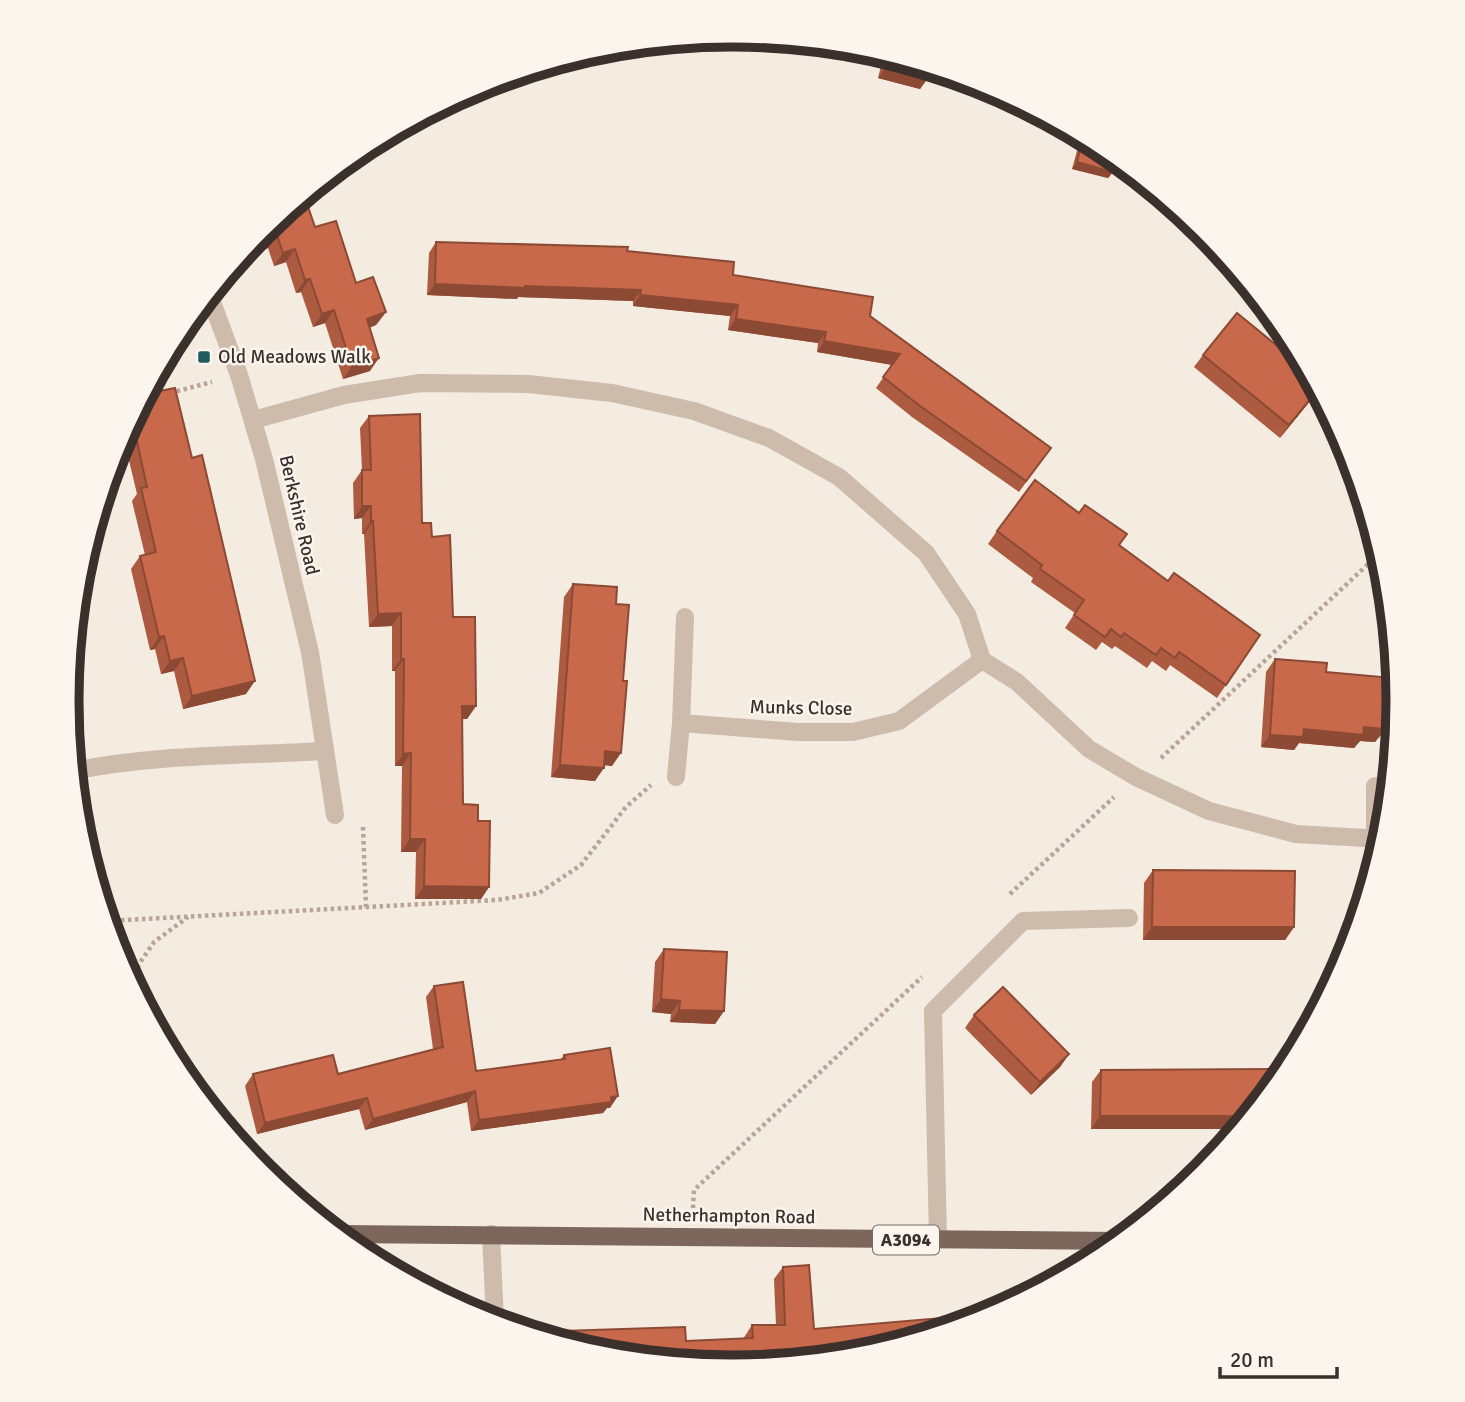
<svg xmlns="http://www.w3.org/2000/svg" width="1465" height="1402" font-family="Signika,sans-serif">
	<rect width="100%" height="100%" fill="#f4ebe1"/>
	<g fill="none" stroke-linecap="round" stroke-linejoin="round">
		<g stroke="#b9a596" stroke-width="4.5" stroke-dasharray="3.5 3.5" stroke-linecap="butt">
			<polyline points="170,393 212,382"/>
			<polyline points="1161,758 1380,553"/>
			<polyline points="363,827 366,907"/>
			<polyline points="1010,894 1114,797"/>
			<polyline points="107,921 497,900 539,893 581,865 626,807 651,785"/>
			<polyline points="129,979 154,942 188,917"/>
			<polyline points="693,1208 694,1190 922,977"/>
		</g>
		<g stroke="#cdbbac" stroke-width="18">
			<polyline points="1187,221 1207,235"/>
			<polyline points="209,294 239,375 264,459 310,652 335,815"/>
			<polyline points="253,420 344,395 420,383 528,384 612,393 694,411 769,438 839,477 926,553 967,614 982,660 1017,682 1089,749 1136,777 1209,811 1296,834 1383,839"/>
			<polyline points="685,617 681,723 798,732 853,732 899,721 982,660"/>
			<path d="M73,771C156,754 240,756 323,751"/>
			<polyline points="676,777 681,723"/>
			<polyline points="1375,838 1375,786"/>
			<polyline points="491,1234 495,1321"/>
			<polyline points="938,1240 933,1011 1023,921 1129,918"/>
		</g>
		<polyline stroke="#7d675c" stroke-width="18" points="338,1234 1120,1241"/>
	</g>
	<g fill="#ac5a40">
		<polygon points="884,54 941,72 931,70 920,89 878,78"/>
		<polygon points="1081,136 1103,147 1113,172 1108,178 1072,169"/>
		<polygon points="315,227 356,283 386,312 376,325 369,328 370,371 343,379 325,323 313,327 301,292 296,293 286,262 274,266 268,248 249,255 247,248 262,230"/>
		<polygon points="436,242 627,251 733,275 870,316 1051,448 1019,492 912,417 876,388 892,365 817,352 818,343 728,330 730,316 633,306 633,301 518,297 517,299 427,295 429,253"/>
		<polygon points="1203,355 1308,371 1318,391 1280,438 1194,367"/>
		<polygon points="145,394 246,694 183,709 174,671 161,674 155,649 150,650 131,569 140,556 145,555 132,501 137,494 123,435"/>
		<polygon points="369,416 422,523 432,537 476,706 467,719 462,719 463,804 478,821 489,887 481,899 415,899 416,852 401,852 402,766 395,766 395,671 392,671 392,626 369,627 364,534 362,534 362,518 354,519 353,483 362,470 360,428"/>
		<polygon points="997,531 1119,545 1168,581 1260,635 1217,698 1170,665 1166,671 1152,661 1147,668 1115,646 1112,649 1102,642 1096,650 1065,628 1075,613 1031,582 1033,578 988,544"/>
		<polygon points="573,584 616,604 612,766 604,765 595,781 551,777 564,597"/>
		<polygon points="1394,658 1398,701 1395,732 1384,731 1375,742 1360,741 1354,748 1299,743 1294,750 1261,747 1266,672 1275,659 1326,672 1385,677 1386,670"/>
		<polygon points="1153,870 1294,927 1285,940 1143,940 1144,883"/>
		<polygon points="664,949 724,1011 715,1024 670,1022 671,1014 652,1012 655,962"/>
		<polygon points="434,986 476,1071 561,1059 564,1055 610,1108 607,1108 603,1113 471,1131 467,1102 365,1130 359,1109 257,1134 245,1086 253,1074 338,1074 433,1049 426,997"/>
		<polygon points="974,1015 1069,1054 1060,1067 1031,1095 965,1028"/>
		<polygon points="1101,1070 1275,1085 1239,1129 1091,1129 1092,1082"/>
		<polygon points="783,1267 814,1329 862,1354 686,1341 743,1339 752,1325 776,1325 774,1279"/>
	</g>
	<g fill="#8c4a34">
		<polygon points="887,66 929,77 920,89 878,78"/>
		<polygon points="1077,162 1113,172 1108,178 1072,169"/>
		<polygon points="277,235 268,248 249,255 258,242"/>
		<polygon points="295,249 286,262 274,266 283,253"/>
		<polygon points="310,279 301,292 296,293 305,280"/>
		<polygon points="435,284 641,290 633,301 518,297 517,299 427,295"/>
		<polygon points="640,295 738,305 730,316 633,306"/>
		<polygon points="334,310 325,323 313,327 322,314"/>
		<polygon points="386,312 376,325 358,332 367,319"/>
		<polygon points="736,319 826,332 818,343 728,330"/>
		<polygon points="824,341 900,354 893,365 817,352"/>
		<polygon points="379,358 370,371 343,379 352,367"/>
		<polygon points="1318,390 1314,396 1280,438 1289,425"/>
		<polygon points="362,506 371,506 362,518 354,519"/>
		<polygon points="371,521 373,521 364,534 362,534"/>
		<polygon points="401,613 392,626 369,627 378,614"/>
		<polygon points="164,636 155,649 150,650 159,637"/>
		<polygon points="183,658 174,671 161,674 170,661"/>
		<polygon points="401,659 404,659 395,671 392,671"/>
		<polygon points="255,681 246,694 183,709 192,696"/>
		<polygon points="462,706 476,706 467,719 453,719"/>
		<polygon points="1386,717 1397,718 1395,732 1384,731 1375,742 1360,741 1354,748 1299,743 1294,750 1261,747 1270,735 1304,729 1364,727"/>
		<polygon points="605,751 621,753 612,766 596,764"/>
		<polygon points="411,753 402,766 395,766 403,754"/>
		<polygon points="560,765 604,768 595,781 551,777"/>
		<polygon points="410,839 425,839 416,852 401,852"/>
		<polygon points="424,886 489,887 481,899 415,899"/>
		<polygon points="1152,927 1294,927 1285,940 1143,940"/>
		<polygon points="661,999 680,1001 671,1014 652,1012"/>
		<polygon points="679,1010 724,1011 715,1024 670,1022"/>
		<polygon points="1069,1054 1060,1067 1031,1095 1040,1082"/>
		<polygon points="475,1091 467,1102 365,1130 373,1119"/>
		<polygon points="618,1096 610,1108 607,1108 603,1113 471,1131 479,1120"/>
		<polygon points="367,1098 359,1109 257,1134 265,1123"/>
		<polygon points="1100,1116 1250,1116 1239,1129 1091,1129"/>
	</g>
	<g fill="#c8694b" stroke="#8c4a34" stroke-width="2">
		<polygon points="889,56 931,69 929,77 887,66"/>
		<polygon points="1083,137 1103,147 1117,159 1113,172 1077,162"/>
		<polygon points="304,195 315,227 336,221 356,283 373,277 386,312 367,319 379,358 352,367 334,310 322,314 310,279 305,280 295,249 283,253 277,235 258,242 256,237 262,230"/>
		<polygon points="436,242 628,247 627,251 734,262 733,275 873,297 870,316 1051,448 1026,481 920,406 883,377 900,354 824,341 826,332 736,319 738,305 640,295 641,290 525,286 525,288 435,284"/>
		<polygon points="1237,313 1308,371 1318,390 1289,425 1203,355"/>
		<polygon points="175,388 192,458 202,455 255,681 192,696 183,658 170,661 164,636 159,637 140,556 156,552 141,488 147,487 132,419 145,394"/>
		<polygon points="420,414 422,523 431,523 432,537 450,535 453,617 475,617 476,706 462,706 463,804 478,805 478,821 490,821 489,887 424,886 425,839 410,839 411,753 403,754 404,659 401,659 401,613 378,614 373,521 371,521 371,506 362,506 362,470 371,470 369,416"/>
		<polygon points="1035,480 1079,513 1085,505 1127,534 1119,545 1168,581 1174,573 1260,635 1226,685 1179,652 1175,658 1161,648 1156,655 1124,633 1121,637 1111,629 1105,637 1074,615 1084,600 1040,569 1042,565 997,531"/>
		<polygon points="573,584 617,587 616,604 629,605 623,681 627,681 621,753 605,751 604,768 560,765"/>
		<polygon points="1275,659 1327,663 1326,672 1392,678 1394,660 1398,701 1397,718 1386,717 1384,729 1364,727 1363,735 1304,729 1303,737 1270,735"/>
		<polygon points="1153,870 1295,871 1294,927 1152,927"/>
		<polygon points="664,949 727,952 724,1011 679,1010 680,1001 661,999"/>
		<polygon points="463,982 476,1071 565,1059 564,1055 610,1048 618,1096 611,1097 611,1102 479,1120 475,1091 373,1119 367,1098 265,1123 253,1074 333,1055 338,1074 443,1047 434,986"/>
		<polygon points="1003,987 1069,1054 1040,1082 974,1015"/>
		<polygon points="1275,1069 1275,1085 1250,1116 1100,1116 1101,1070"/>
		<polygon points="809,1265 814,1329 942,1318 986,1317 862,1354 732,1367 602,1354 529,1332 685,1327 686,1341 753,1338 752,1325 785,1325 783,1267"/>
	</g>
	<rect fill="#1f5a5e" stroke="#fbf5ee" stroke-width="2.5" x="197" y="350" width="14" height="14" rx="3.5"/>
	<g text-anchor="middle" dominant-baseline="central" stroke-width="5" stroke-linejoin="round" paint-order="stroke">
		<rect fill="#fbf5ee" stroke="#756b66" stroke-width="2" x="873" y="1225.5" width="66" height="29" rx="5"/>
		<g font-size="18" font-weight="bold" fill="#3b302b">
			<text x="906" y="1240">A3094</text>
		</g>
		<g font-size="19" fill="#3b302b" stroke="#fbf5ee" text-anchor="start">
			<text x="218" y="357">Old Meadows Walk</text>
		</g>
		<g font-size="19" fill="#3b302b" stroke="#fbf5ee">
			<text transform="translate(299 515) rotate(77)">Berkshire Road</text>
			<text transform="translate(801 708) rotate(1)">Munks Close</text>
			<text transform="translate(729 1216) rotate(1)">Netherhampton Road</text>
		</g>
	</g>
	<path d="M0 0H1465V1402H0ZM732 47H733A653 653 0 0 1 1386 700V702A653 653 0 0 1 733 1355H732A653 653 0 0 1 79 702V700A653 653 0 0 1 732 47Z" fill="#fbf5ee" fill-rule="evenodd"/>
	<path fill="none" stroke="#3b302b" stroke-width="9" d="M732 47H733A653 653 0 0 1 1386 700V702A653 653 0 0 1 733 1355H732A653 653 0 0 1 79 702V700A653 653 0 0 1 732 47Z"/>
	<path d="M1220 1367v10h117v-10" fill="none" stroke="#3b302b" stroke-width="3.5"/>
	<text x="1230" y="1367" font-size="21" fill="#3b302b" stroke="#fbf5ee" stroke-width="5" paint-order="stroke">20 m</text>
</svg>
